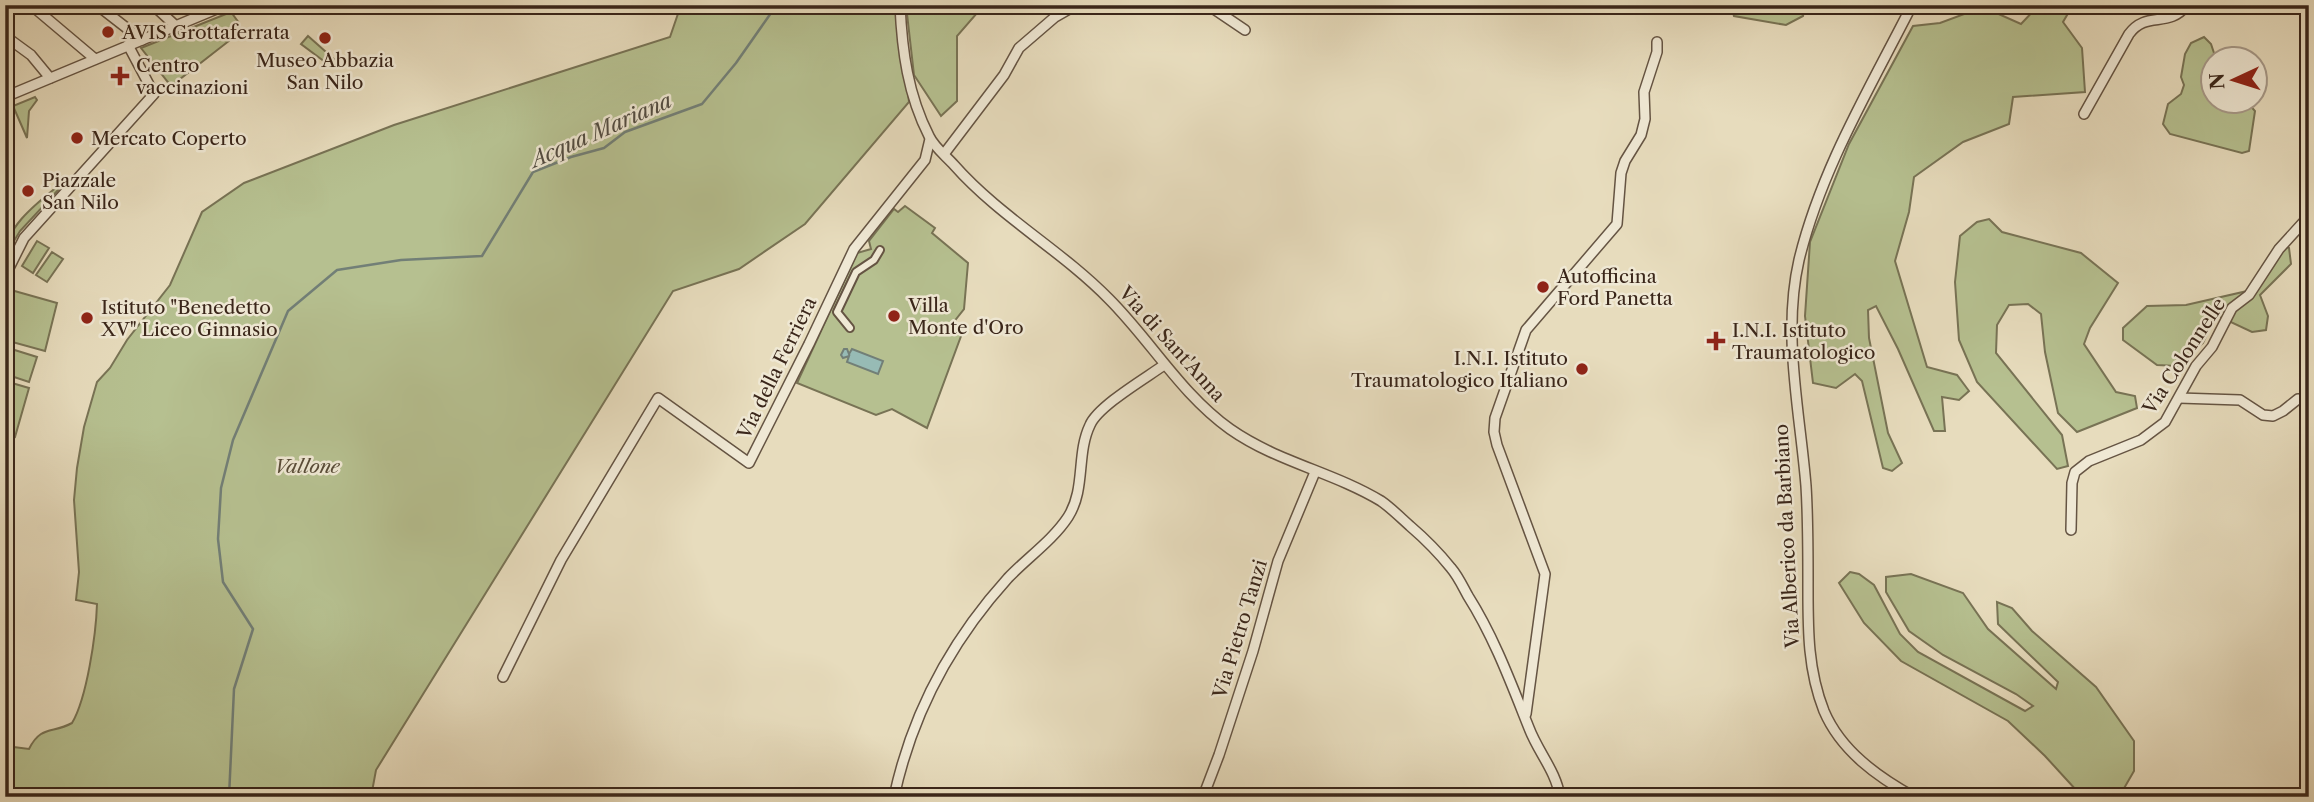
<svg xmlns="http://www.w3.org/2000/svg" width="2314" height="802" font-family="'Libre Caslon Text',serif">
	<rect width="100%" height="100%" fill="#e7dcbd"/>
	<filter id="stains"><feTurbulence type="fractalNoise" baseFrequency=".00286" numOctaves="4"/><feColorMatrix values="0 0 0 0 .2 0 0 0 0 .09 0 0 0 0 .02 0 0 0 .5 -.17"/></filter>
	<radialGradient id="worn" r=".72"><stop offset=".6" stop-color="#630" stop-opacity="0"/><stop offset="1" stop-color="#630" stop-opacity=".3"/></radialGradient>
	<g fill="#b6c090" stroke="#787355" stroke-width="2">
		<path d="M681,5H898L909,102L805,224L739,269L673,291L376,770L371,797H5V746L29,749C41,725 52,734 72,723C87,698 96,634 97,604L76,600L79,572L74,500L77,468L84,427L97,382L110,368L127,340L170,285L202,212L244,183L394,125L670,37Z"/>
		<polygon points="906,5 984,5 957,36 957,101 941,116 914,75"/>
		<polygon points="1731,5 1805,5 1803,16 1786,25 1734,16"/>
		<polygon points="2039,5 2073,5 2063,22 2082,48 2085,92 2013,97 2009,124 1963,142 1914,177 1909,212 1895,261 1927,367 1957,375 1969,391 1959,400 1942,397 1945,431 1934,431 1898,349 1876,306 1868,310 1869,338 1888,433 1902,463 1892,471 1883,468 1862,381 1855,374 1836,388 1813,383 1805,316 1810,242 1849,144 1913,26 1940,23 1983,7 2021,24"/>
		<polygon points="231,12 239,23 234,37 171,86 141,48"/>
		<polygon points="308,36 334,59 329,65 301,44"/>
		<polygon points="2204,37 2211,44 2216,59 2212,60 2212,102 2247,102 2255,111 2249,151 2242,153 2170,134 2163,124 2168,104 2181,94 2184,85 2181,77 2185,54 2191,43"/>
		<polygon points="35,97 37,100 29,111 27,138 13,106"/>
		<path d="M58,186L60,188L20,231L5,256C5,227 37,203 58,186Z"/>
		<polygon points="905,206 935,228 932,233 968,263 964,309 953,323 964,328 927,428 892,409 876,415 797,383 857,253 871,249 869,241 894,209 898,212"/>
		<polygon points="1989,219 2002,232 2081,253 2118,283 2090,328 2084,344 2116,392 2135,396 2137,408 2077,432 2058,413 2045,352 2041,314 2028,304 2009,305 1997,325 1996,353 2062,435 2068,466 2057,469 1977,382 1959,340 1955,282 1960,236 1977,222"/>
		<polygon points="37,241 49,248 33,273 22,266"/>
		<polygon points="2281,244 2289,248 2291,264 2260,295 2268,316 2266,330 2252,332 2216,315 2203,343 2177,366 2157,365 2123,340 2123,328 2147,306 2186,305 2247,291"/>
		<polygon points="52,252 63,259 47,282 36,275"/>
		<polygon points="11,290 57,303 45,351 5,340 5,313"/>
		<polygon points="5,347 37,357 29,382 5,374"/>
		<polygon points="5,381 29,388 15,437 5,434"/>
		<polygon points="1850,572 1859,574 1874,585 1900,634 1918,652 2025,711 2033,706 2016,694 1943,655 1909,631 1886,592 1886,577 1911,574 1963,593 1988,629 2056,689 2058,682 1998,624 1997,602 2012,608 2032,631 2096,687 2134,741 2134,771 2119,797 2078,797 2077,791 2045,756 2008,721 1901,661 1864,623 1839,583"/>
	</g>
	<polygon fill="#97bbb5" stroke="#727f77" stroke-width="2" points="844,349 847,349 849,354 852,349 883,361 878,374 847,362 849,356 843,358 841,355"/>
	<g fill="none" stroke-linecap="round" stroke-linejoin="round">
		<polyline stroke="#727f77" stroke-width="2.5" points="229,797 234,689 253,629 223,582 218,539 221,488 233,440 288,311 337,270 401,260 482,256 533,172 571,157 604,148 625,132 702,104 736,63 771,13 774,5"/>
		<g stroke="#655443" stroke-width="10">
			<polyline id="pedestrian" points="850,328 837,312 856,272 874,260 880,250"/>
		</g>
		<g stroke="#655443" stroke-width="12">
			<g id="minor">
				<polyline points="31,5 95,59"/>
				<polyline points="97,5 142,40"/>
				<polyline points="153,5 177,27"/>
				<path d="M900,5C902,51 908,95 929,136C934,147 946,156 954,165C1000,217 1061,250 1109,299C1151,341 1181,394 1230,429C1277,462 1333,472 1381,501C1391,508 1400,517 1410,526C1424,538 1439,553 1451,568C1458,576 1463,587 1468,596C1494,637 1511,683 1529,728C1538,752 1556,771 1560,797"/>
				<polyline points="1208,5 1245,30"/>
				<path d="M1912,5C1870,88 1821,169 1799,260C1782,334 1800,412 1806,486C1808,517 1808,550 1808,581C1808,626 1807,668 1824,711C1841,751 1878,777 1914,797"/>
				<polyline points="5,36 31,55 50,78"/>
				<polyline points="5,97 226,5"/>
				<path d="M2084,114L2129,34C2147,10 2168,29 2187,5"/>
				<polyline points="944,154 1004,75 1019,48 1055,17 1076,5"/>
				<polyline points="5,276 24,238 154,94 128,45"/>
				<polyline points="2179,398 2240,400 2263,415 2273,416 2283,411 2298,399"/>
				<polyline points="2071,530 2072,483 2075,472 2089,461 2141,440 2165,422 2196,366 2212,347 2232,308 2249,295 2279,249 2309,216"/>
				<polyline points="503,677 561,560 658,398 749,463 809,344 854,249 925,160 930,139"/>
				<polyline points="1526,714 1545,574 1497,445 1494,432 1495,418 1526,330 1617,224 1621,173 1625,161 1641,135 1645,119 1644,92 1657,52 1657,42"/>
				<path d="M894,797C912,713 951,641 1008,578C1027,558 1053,540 1068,517C1086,489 1076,454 1090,425C1098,406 1146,378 1164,365"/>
				<polyline points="1203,797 1219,755 1253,651 1278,561 1315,472"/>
			</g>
		</g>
		<use href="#pedestrian" stroke="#efe8d4" stroke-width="6"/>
		<use href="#minor" stroke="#efe8d4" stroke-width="9"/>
	</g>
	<g fill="#8f2418" stroke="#efe8d4" stroke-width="2.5">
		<circle cx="108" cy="32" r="7"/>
		<circle cx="325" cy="38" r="7"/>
		<path d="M116.5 65.5h7v7h7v7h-7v7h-7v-7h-7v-7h7z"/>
		<circle cx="77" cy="138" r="7"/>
		<circle cx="28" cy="191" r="7"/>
		<circle cx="1543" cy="287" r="7"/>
		<circle cx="894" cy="316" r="7"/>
		<circle cx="87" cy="318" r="7"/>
		<path d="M1712.5 330.5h7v7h7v7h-7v7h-7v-7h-7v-7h7z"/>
		<circle cx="1582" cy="369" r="7"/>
	</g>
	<g text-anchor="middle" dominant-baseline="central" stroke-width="5" stroke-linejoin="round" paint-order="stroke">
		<g font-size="19" fill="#3a261a" stroke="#efe8d4" text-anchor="start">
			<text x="122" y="32">AVIS Grottaferrata</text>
			<text x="325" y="60" text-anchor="middle">Museo Abbazia<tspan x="325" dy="22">San Nilo</tspan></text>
			<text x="136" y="65">Centro<tspan x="136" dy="22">vaccinazioni</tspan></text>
			<text x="91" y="138">Mercato Coperto</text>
			<text x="42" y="180">Piazzale<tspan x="42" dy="22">San Nilo</tspan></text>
			<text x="1557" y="276">Autofficina<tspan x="1557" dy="22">Ford Panetta</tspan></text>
			<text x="908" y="305">Villa<tspan x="908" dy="22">Monte d'Oro</tspan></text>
			<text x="101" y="307">Istituto "Benedetto<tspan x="101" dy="22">XV" Liceo Ginnasio</tspan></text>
			<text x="1732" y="330">I.N.I. Istituto<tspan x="1732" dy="22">Traumatologico</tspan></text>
			<text x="1568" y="358" text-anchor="end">I.N.I. Istituto<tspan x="1568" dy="22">Traumatologico Italiano</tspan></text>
		</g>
		<g font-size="19" fill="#3a261a" stroke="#efe8d4">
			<text transform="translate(1172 344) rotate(48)">Via di Sant'Anna</text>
			<text transform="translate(2184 356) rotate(-57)">Via Colonnelle</text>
			<text transform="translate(777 368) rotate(-64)">Via della Ferriera</text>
			<text transform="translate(1787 536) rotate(-93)">Via Alberico da Barbiano</text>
			<text transform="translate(1240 629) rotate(-73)">Via Pietro Tanzi</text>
		</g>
		<g font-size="19" font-style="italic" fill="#594c38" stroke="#efe8d4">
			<text x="307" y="466">Vallone</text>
		</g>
		<g font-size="21" font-style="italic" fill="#514b41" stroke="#efe8d4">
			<text transform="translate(601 130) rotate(-24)">Acqua Mariana</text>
		</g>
	</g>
	<rect width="2314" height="802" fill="none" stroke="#e7dcbd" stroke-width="28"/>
	<rect x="7" y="7" width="2300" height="788" fill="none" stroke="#3a261a" stroke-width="3.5"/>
	<rect x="14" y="14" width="2286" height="774" fill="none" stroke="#3a261a" stroke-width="2"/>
	<g transform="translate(2234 80) rotate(266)"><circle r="33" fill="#efe8d4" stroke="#a79a8a" stroke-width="2"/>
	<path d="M0-5L12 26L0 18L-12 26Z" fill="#8f2418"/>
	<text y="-10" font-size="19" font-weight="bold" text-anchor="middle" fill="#3a261a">N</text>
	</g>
	<rect width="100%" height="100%" filter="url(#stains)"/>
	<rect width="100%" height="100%" fill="url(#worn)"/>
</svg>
